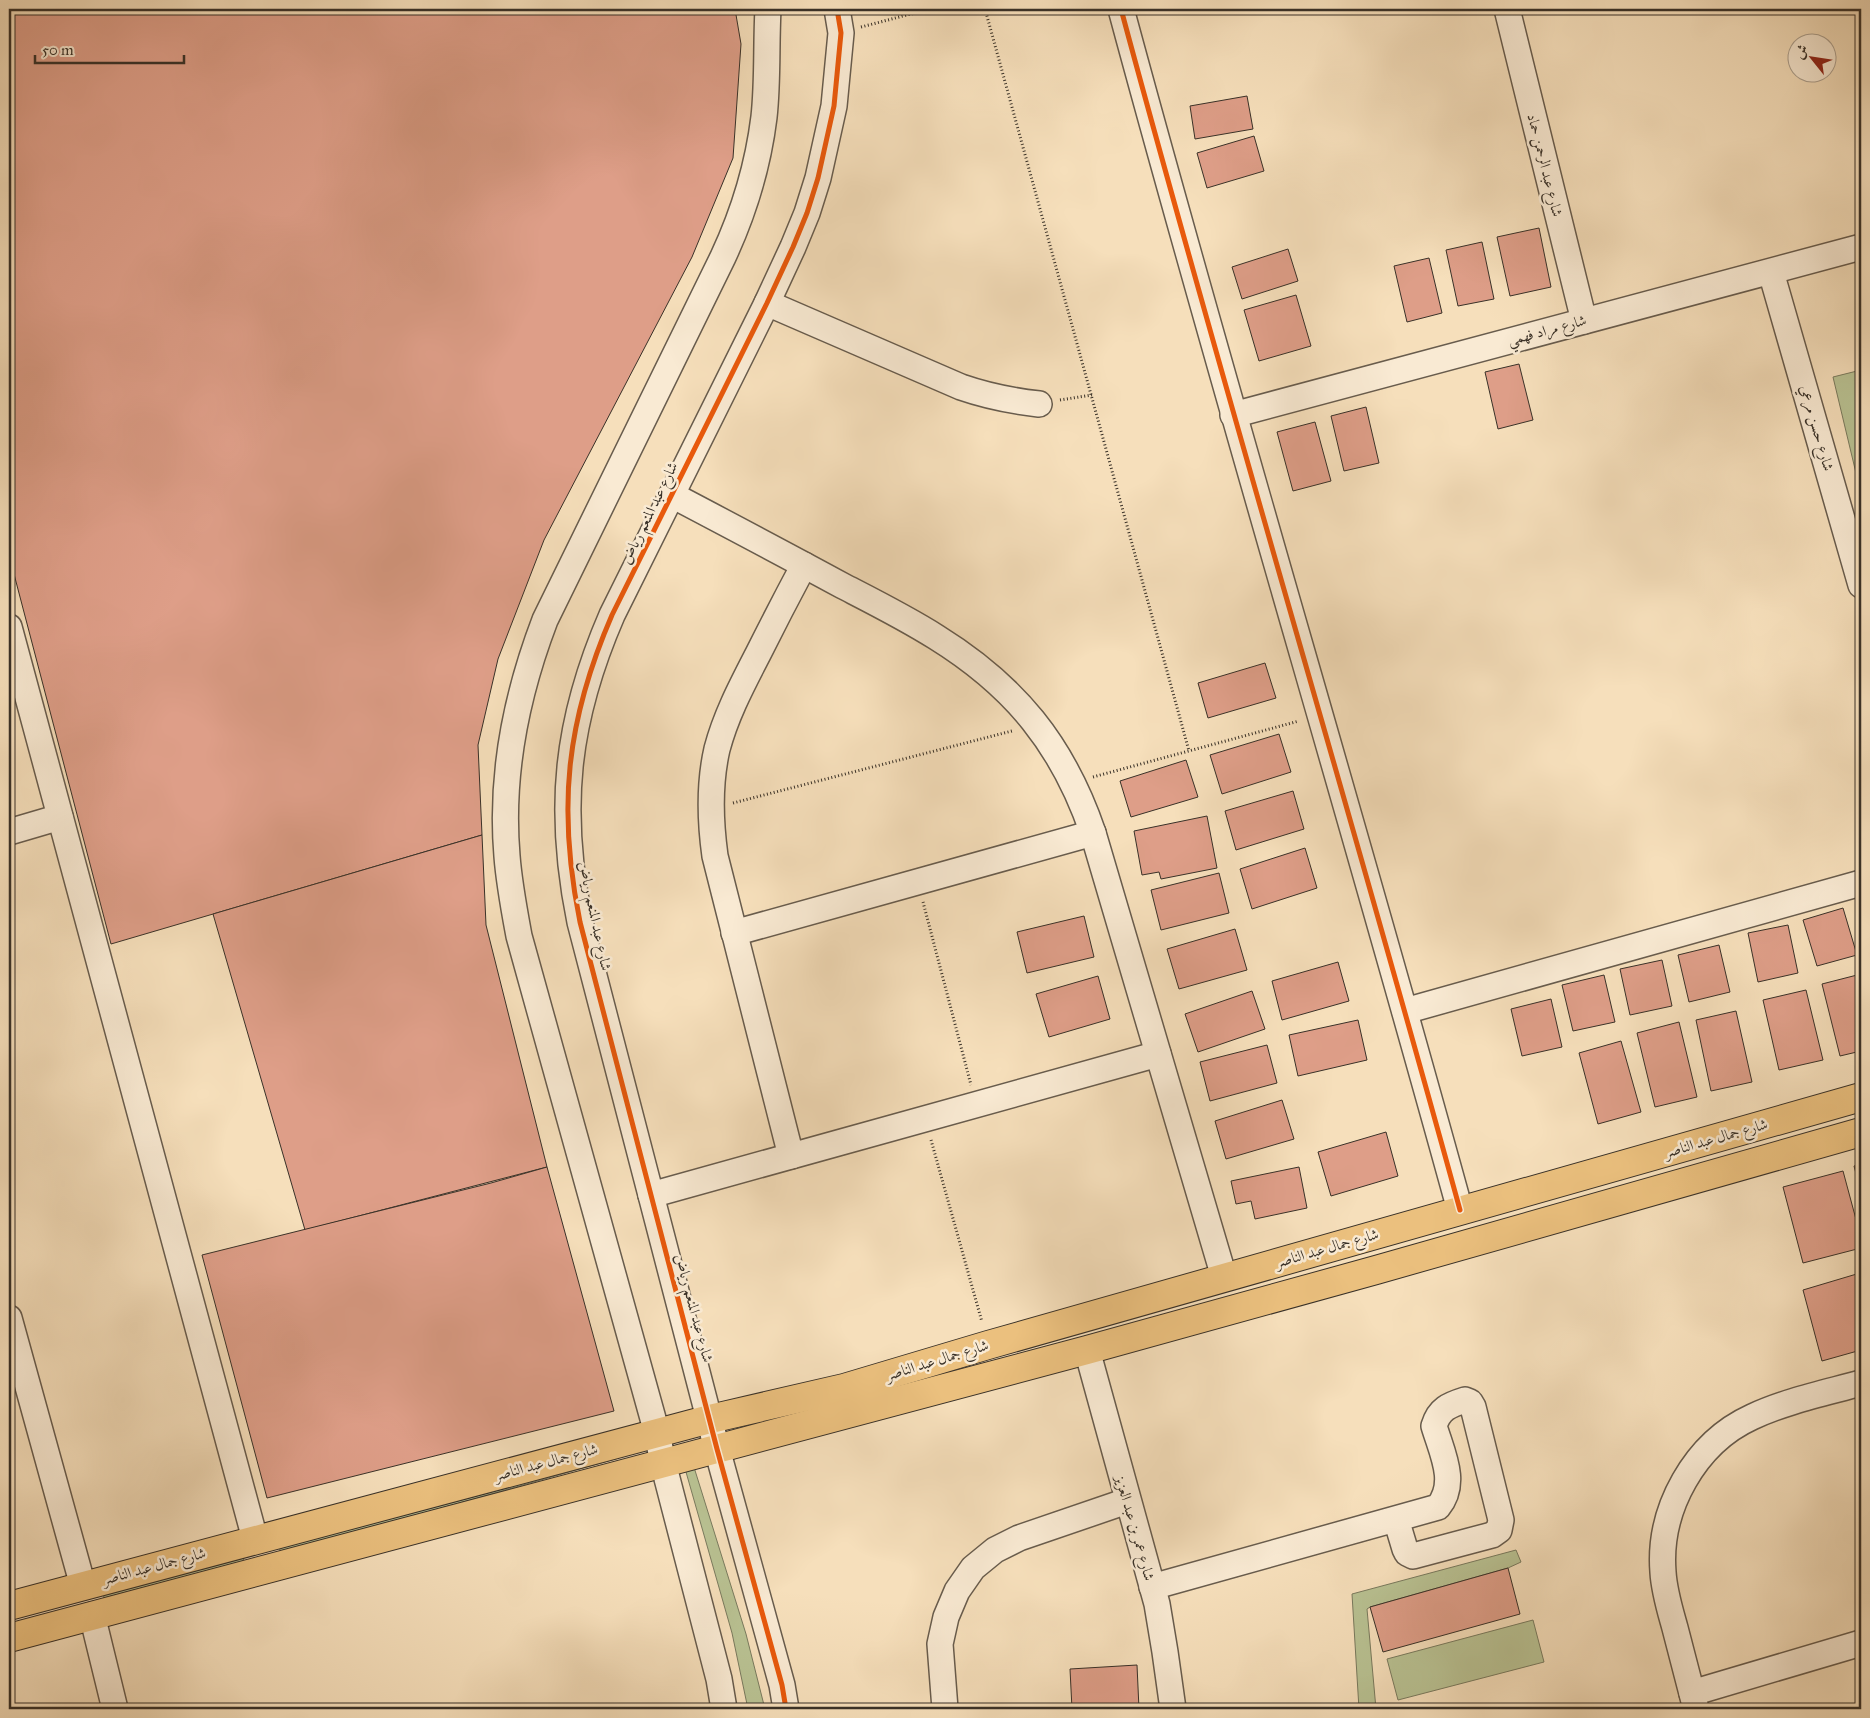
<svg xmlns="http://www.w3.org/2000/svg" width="1870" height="1718" font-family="'IM FELL Great Primer',Amiri,serif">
	<rect width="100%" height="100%" fill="#f6dfbb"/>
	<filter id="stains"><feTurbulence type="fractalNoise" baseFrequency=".004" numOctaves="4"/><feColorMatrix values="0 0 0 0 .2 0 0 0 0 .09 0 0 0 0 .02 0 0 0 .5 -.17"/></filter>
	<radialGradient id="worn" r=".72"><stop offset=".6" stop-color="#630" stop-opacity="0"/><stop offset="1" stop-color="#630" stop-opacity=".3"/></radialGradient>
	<g fill="#b9c293" stroke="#797a5e">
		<polygon points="1861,370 1861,494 1833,377"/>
		<polygon points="616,1451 619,1458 281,1553 278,1544"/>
		<polygon points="693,1464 746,1634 765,1709 748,1709 732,1633 684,1465"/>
		<polygon points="1516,1550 1521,1562 1508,1568 1370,1607 1367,1609 1376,1709 1359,1709 1352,1594"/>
		<polygon points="242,1553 244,1561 104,1598 103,1591"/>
		<polygon points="1533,1620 1544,1662 1398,1700 1387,1659"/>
	</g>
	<g fill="#de9e88" stroke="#393128">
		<polygon points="9,9 735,9 741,44 733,158 692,257 544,540 498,659 478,745 482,835 111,944 9,555"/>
		<polygon points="1247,96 1253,129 1195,139 1190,106"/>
		<polygon points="1254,136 1264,171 1207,188 1197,153"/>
		<polygon points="1539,228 1551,287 1510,296 1497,237"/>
		<polygon points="1482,242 1494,299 1458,306 1446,250"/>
		<polygon points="1288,249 1298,281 1242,299 1232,267"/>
		<polygon points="1429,258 1442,313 1407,322 1394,266"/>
		<polygon points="1296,295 1311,346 1259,361 1244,310"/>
		<polygon points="1519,364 1533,420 1498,429 1485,372"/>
		<polygon points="1366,407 1379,463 1344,471 1331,416"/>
		<polygon points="1315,422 1331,481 1293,491 1277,432"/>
		<polygon points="1265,663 1276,698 1208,718 1198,683"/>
		<polygon points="1279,734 1291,772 1222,794 1210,755"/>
		<polygon points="1186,760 1198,797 1131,817 1120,781"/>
		<polygon points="1293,791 1304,829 1236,850 1225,811"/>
		<polygon points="1207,816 1217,868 1161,879 1159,872 1142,875 1134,831"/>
		<polygon points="482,835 486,925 547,1167 305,1230 213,914"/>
		<polygon points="1305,848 1317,888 1252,909 1240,869"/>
		<polygon points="1219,873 1229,913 1161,930 1151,890"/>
		<polygon points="1843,908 1857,955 1817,966 1803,920"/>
		<polygon points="1084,916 1094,957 1027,973 1017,932"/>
		<polygon points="1788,925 1798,973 1758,982 1748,933"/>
		<polygon points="1235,929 1247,970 1179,989 1167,949"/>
		<polygon points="1719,945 1730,992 1689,1002 1678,955"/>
		<polygon points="1662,960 1672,1006 1630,1015 1620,969"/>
		<polygon points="1338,962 1349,1001 1282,1020 1272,981"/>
		<polygon points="1861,974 1861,1051 1840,1056 1822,984"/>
		<polygon points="1604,975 1615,1022 1573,1031 1562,985"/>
		<polygon points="1098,976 1110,1019 1049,1037 1036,994"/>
		<polygon points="1806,990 1823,1060 1779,1070 1763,1000"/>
		<polygon points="1252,991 1265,1029 1198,1052 1185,1014"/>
		<polygon points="1551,999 1562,1047 1522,1056 1511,1009"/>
		<polygon points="1736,1011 1752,1082 1711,1091 1696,1020"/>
		<polygon points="1358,1020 1367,1060 1298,1076 1289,1035"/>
		<polygon points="1679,1022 1697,1097 1655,1107 1637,1033"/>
		<polygon points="1621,1041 1641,1112 1598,1124 1579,1053"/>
		<polygon points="1267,1045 1277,1083 1210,1101 1200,1062"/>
		<polygon points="1282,1100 1294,1139 1226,1159 1215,1121"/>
		<polygon points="1386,1132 1398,1176 1331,1196 1318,1152"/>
		<polygon points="1861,1164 1861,1193 1854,1166"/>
		<polygon points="547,1167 614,1411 267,1498 202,1255 491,1183"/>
		<polygon points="1299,1167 1307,1208 1255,1219 1251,1201 1236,1204 1231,1181"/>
		<polygon points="1843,1171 1861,1238 1861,1248 1803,1263 1783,1187"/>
		<polygon points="1860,1273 1861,1350 1822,1361 1803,1290"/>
		<polygon points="1508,1568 1520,1614 1383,1652 1370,1607"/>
		<polygon points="1137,1665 1139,1709 1072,1709 1070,1669"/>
	</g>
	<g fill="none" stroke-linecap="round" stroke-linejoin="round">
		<g stroke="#685c4d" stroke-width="28">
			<g id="minor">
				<path d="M1121,9C1229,410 1350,809 1460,1210"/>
				<polyline points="1507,9 1584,321"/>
				<polyline points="1771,272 1861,585"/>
				<path d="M767,303L961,387C987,396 1012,401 1039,404"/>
				<polyline points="1233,415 1861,247"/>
				<path d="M672,495C729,525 786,555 843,586C874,602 906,618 936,637C1015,686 1063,745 1093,833L1224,1277"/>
				<polyline points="9,627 255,1539"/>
				<polyline points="9,832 60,817"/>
				<polyline points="734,933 1093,833"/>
				<polyline points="1405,1011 1861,883"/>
				<path d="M791,1156L715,856C710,820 709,784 717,749C726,715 742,685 758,654C773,624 788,595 804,565"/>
				<polyline points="651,1195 1158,1054"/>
				<polyline points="9,1318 83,1586"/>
				<polyline points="1087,1350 1157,1604 1165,1652 1173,1709"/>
				<path d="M1152,1587L1438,1507C1458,1483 1442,1453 1434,1426C1439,1409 1449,1405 1465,1400L1470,1402L1473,1407L1501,1520L1499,1530L1492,1535L1413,1556L1407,1553L1405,1549L1396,1519"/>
				<polyline points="92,1615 115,1709"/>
				<polyline points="1692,1693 1861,1643"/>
				<path d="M724,1709L719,1679L663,1463L657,1433L519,936C514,909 509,883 507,856C500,774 516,696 545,620L723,257C744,212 758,166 764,117C768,81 766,45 768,9"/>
				<path d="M786,1709L782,1685L717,1449L580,922C557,809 566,721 612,615L767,303L793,247L807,213L818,178L834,106L841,33L837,9"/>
				<polyline points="945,1709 940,1644 946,1617 957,1591 973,1568 995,1550 1019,1538 1127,1501"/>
				<path d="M1696,1709C1689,1682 1682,1655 1675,1628C1670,1610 1664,1591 1663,1572C1658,1509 1695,1443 1752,1417C1786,1401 1825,1393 1861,1383"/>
			</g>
		</g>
		<g stroke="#393128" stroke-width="30">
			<g id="major">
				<polyline points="9,1606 710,1419 844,1388 988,1345 1861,1097"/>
				<polyline points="9,1638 1087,1350 1376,1270 1861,1132"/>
			</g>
		</g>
		<g stroke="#393128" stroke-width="3" stroke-dasharray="1 2.5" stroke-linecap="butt">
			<polyline points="985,9 1189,751"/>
			<polyline points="861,27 930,9"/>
			<polyline points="1060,400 1092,395"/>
			<polyline points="1093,777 1299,721"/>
			<polyline points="733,803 1012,731"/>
			<polyline points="923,902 971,1085"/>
			<polyline points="931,1140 982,1322"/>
		</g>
		<use href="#minor" stroke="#f9ead3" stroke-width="25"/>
		<use href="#major" stroke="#ebc07e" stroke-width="28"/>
		<g stroke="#f9ead3" stroke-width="8">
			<g id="cycleway">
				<path d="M1121,9C1229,410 1350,809 1460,1210"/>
				<path d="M786,1709L782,1685L717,1449L580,922C557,809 566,721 612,615L767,303L793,247L807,213L818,178L834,106L841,33L837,9"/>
			</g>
		</g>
		<use href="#cycleway" stroke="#e8590c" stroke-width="5"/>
	</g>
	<g text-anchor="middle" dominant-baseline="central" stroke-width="5" stroke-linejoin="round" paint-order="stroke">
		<g font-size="15" fill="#393128" stroke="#f9ead3">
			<text transform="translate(1545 165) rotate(76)">شارع عبد الرحمن حماد</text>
			<text transform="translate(1547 330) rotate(-15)">شارع مراد فهمي</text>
			<text transform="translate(1817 428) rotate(74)">شارع حسن مرعي</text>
			<text transform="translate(649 513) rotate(-64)">شارع عبد المنعم رياض</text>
			<text transform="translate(595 916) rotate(78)">شارع عبد المنعم رياض</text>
			<text transform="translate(1716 1138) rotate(-16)">شارع جمال عبد الناصر</text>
			<text transform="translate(1327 1248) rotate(-16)">شارع جمال عبد الناصر</text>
			<text transform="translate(694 1308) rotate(75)">شارع عبد المنعم رياض</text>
			<text transform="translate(937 1360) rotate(-17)">شارع جمال عبد الناصر</text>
			<text transform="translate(546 1462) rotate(-15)">شارع جمال عبد الناصر</text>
			<text transform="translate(1135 1528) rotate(74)">شارع عمر بن عبد العزيز</text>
			<text transform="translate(154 1566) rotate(-15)">شارع جمال عبد الناصر</text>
		</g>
	</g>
	<rect width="1870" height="1718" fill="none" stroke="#f6dfbb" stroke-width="30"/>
	<rect x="10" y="10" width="1850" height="1698" fill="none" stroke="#393128" stroke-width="2.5"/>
	<rect x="15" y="15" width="1840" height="1688" fill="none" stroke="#393128"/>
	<g transform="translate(1812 58) rotate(300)"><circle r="24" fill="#f9ead3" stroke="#aca08f"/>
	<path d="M0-4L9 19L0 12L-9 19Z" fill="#8f2418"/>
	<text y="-8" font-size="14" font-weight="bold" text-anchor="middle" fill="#393128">ش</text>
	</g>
	<path d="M35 55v8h149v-8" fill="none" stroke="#393128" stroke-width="2.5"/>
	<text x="42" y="55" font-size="15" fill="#393128" stroke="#f9ead3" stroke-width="4" paint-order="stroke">50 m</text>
	<rect width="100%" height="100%" filter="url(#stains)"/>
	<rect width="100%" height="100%" fill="url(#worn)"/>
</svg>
